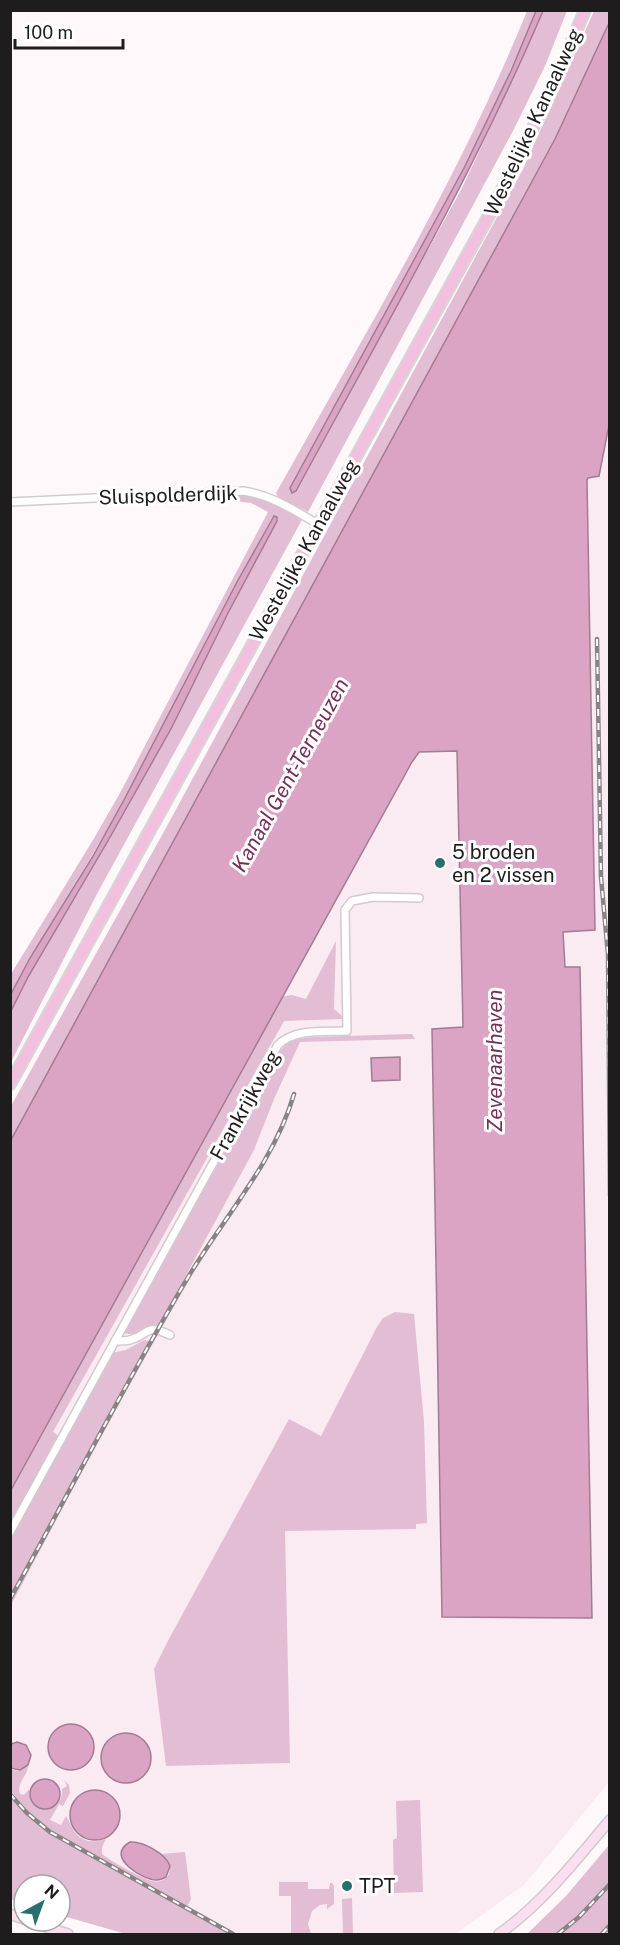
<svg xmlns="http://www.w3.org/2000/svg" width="620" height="1945" font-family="'Public Sans',sans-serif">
	<rect width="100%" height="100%" fill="#fef8fb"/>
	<polygon fill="#faeaf2" points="609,423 609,1782 524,1885 455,1934 188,1934 60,1885 11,1887 11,1456"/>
	<g fill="#e3bdd3">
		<path d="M527,11H536C486,133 423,249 358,364C335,404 316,448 290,488L295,492L461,190L502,103L543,11H567L545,66L513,131L308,512L278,497L276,493C364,335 459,179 527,11Z"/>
		<polygon points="594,11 609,11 609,23 555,139 11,1140 11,1106 161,837 523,169"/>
		<path d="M251,493L268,500L303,518L98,892L11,1062V1011L28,977L109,839L172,727L228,613L277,521L278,519L274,516L272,518C221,611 176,708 124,801C87,866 46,928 11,994V974L93,840L120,793L268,512L251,503L192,496Z"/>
		<polygon points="336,941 334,1009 342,1016 342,1019 284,1021 53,1432 59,1436 11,1521 11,1490 281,997 292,995 306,999"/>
		<path d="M412,1034L415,1039L300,1042L274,1099L254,1150L158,1327C145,1326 137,1337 124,1333L123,1331L227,1148L273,1061L287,1042L294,1039L313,1037Z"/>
		<polygon points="395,1312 414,1314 424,1422 427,1523 416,1524 416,1529 285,1531 290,1763 166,1766 154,1669 170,1637 289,1419 321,1436 377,1327 383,1318"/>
		<polygon points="144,1340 151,1341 11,1605 11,1537 112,1353 126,1350"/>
		<path d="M28,1766C27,1777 16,1783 20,1794L24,1795L29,1789C28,1819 64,1813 62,1789L67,1786L64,1780L69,1785L70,1793L63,1806L59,1804L50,1820L61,1825L66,1816C69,1820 70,1825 73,1829C81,1843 93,1843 106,1839L102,1847V1854C109,1860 143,1879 152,1881C171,1885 176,1864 161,1854L185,1852L191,1899L187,1907L62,1838L34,1818L11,1791V1769L17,1771Z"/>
		<polygon points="11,1794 25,1811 52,1833 233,1934 126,1934 60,1915 60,1885 24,1885 24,1904 11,1899"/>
		<polygon points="420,1800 423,1892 394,1893 393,1840 397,1838 396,1801"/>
		<polygon points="609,1845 609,1934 527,1934 566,1896"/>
		<polygon points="279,1882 308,1882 308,1889 329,1889 330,1883 332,1883 334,1886 334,1904 327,1909 327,1904 320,1905 312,1911 308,1924 311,1934 291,1934 291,1896 279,1896"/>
		<polygon points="352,1898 353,1934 343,1934 342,1899"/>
	</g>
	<g fill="#dba4c4" stroke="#a37b92" stroke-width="1.5">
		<path d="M536,11H543C472,177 382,332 296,491L292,493L290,488L464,168L511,71Z"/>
		<polygon points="609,23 609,425 599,476 588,478 587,480 595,930 563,932 565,967 580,967 592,1618 442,1617 432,1029 463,1027 457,751 419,752 412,762 11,1490 11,1140 517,209 555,139"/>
		<polygon points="274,516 277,517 277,521 228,613 172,727 109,839 28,977 11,1011 11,994 30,958 93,856 125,798 237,582"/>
		<polygon points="400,1057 400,1080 372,1081 371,1058"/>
		<circle cx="71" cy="1747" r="23"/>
		<circle cx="126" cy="1758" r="25"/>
		<polygon points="17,1742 26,1745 31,1755 28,1765 20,1770 10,1768 11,1744"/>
		<circle cx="45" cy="1794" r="15"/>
		<circle cx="95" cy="1815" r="25"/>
		<path d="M130,1842C143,1841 166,1854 170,1866L166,1877C162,1879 161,1880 157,1880C145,1881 103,1857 130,1842Z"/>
	</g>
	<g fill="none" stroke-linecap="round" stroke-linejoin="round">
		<g stroke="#d2cacf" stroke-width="10">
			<g id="street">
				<path d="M10,502L243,491C272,495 293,510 318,524"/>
				<path d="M115,1341C120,1341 126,1341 130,1340C149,1335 145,1323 170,1335"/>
				<path d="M10,1532L278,1045C295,1028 324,1032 347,1031L345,910L352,901L373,897L419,898"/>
			</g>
		</g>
		<g stroke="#d2cacf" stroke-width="12">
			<g id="secondary">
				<polyline points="10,1914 24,1919"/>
				<polyline points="28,1921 68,1934"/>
				<path d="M499,1934C543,1903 575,1861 610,1820"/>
			</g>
		</g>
		<g stroke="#d7d6d6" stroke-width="14">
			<polyline id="primary" points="10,1084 492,210 549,96 585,10"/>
		</g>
		<use href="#street" stroke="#fff" stroke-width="7"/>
		<use href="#secondary" stroke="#f9dfef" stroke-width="9"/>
		<use href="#primary" stroke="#f3bfdf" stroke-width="10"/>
		<g stroke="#888486" stroke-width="4.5">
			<g id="rail">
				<polyline points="597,639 601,877 608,955 610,1196"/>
				<path d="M10,1599C69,1493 125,1384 187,1279C223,1218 274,1163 294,1094"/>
				<polyline points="10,1794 27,1813 50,1832 233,1934"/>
				<polyline points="558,1934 579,1917 610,1884"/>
				<polyline points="602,1934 610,1925"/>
			</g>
		</g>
		<use href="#rail" stroke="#fff" stroke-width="2" stroke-dasharray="7" stroke-linecap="butt"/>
	</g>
	<g fill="#26706f" stroke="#fff" stroke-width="2">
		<circle cx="440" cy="863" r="6"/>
		<circle cx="347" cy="1886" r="6"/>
	</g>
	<g text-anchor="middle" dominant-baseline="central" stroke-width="6" stroke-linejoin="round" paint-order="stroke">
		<g font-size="20" fill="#1f1c1d" stroke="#fff">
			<text transform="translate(533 122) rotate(-65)">Westelijke Kanaalweg</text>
			<text transform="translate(168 495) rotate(-2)">Sluispolderdijk</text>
			<text transform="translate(304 550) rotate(-61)">Westelijke Kanaalweg</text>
			<text transform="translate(245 1105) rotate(-61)">Frankrijkweg</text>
		</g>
		<g font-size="20" fill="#1f1c1d" stroke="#fff" text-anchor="start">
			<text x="452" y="852">5 broden<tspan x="452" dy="23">en 2 vissen</tspan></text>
			<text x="359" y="1886">TPT</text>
		</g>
		<g font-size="21" font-style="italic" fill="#72305a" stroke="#fff">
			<text transform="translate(290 775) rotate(-61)">Kanaal Gent-Terneuzen</text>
			<text transform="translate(494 1061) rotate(-90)">Zevenaarhaven</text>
		</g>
	</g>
	<rect width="620" height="1945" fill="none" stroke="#1f1c1d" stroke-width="24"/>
	<g transform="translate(42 1903) rotate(41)"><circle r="28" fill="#ffffff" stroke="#a5a4a5" stroke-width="1.5"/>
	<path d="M0-4.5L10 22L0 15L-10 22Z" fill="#26706f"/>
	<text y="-9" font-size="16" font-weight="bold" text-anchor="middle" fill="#1f1c1d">N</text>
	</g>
	<path d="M15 39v9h108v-9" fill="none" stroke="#1f1c1d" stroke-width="3"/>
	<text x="24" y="39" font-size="18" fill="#1f1c1d" stroke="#ffffff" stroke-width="4.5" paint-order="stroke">100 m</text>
</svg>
